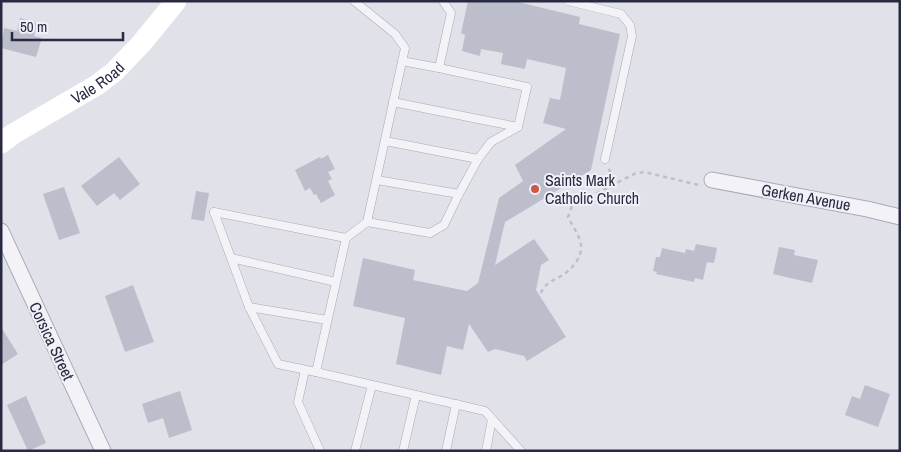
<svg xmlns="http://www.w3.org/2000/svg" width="901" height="452" font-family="'Archivo Narrow',sans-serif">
	<rect width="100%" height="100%" fill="#e0e1e9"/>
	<g fill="#bdbecc">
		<polygon points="468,1 514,1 580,17 579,24 620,34 591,170 505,222 495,265 534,239 549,260 541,265 536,290 566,337 527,361 524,356 495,349 488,352 469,324 463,350 447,346 441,375 396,364 405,318 353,306 363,258 415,270 413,280 467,291 478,283 499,198 523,181 515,165 566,129 543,123 550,98 560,100 566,68 527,59 525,69 501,64 503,53 481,49 480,56 462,51 465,35 461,33"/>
		<polygon points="20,18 37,23 34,36 42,38 36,57 1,48 4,28 17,31"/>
		<polygon points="328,155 335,169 328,172 332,179 328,181 335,195 321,203 316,194 314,195 310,188 305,191 295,170 320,157 321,159"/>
		<polygon points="119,157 140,184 120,200 114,193 97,206 81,186"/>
		<polygon points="64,187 80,233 59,240 43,194"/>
		<polygon points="196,191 209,193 204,221 191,219"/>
		<polygon points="696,244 717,248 714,263 707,262 703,280 695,278 694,282 656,274 657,272 653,271 656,257 660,257 662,248 685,253 686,249 694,251"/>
		<polygon points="779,247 795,250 794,255 818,260 812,283 773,274"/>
		<polygon points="133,285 154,342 125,352 105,296"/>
		<polygon points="1,327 18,354 1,365"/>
		<polygon points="865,385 890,394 878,427 845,415 852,396 860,399"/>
		<polygon points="180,391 192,430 169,438 163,418 148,423 142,404"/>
		<polygon points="26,396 46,443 28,451 7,405"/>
	</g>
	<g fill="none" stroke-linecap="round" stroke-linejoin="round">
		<g stroke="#a9aab7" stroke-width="9">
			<g id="lane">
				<polyline points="568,1 621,14 630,25 632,36 605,159"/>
				<polyline points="402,61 439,68"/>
				<polyline points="393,102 518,127"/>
				<polyline points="385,141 478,159"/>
				<polyline points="377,180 459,194"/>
				<polyline points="214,212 346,238 367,222 405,48 395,34 354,1"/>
				<polyline points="214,212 249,307 278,364 316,372"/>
				<polyline points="367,222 430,233 444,225 459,194 478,159 491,142 518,127 527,87 439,68 451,13 443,1"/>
				<polyline points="346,238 316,372 485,411 521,451"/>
				<polyline points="231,258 336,282"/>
				<polyline points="249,307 327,320"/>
				<polyline points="305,370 298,402 320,451"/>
				<polyline points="355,451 372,385"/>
				<polyline points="403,451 416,395"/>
				<polyline points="446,451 456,404"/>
				<polyline points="486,451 492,419"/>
			</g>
		</g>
		<g stroke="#a9aab7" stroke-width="17">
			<g id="street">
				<polyline points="712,180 867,209 900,217"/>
				<polyline points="1,231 103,451"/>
			</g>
		</g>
		<g stroke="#bebfc8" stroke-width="2.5" stroke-dasharray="4 4" stroke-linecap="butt">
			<polyline points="609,169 614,183"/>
			<path d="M541,293C544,284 552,281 561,276C572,270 585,255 580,241C578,233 572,225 568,217L572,206L634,174L644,172L699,185"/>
		</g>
		<use href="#lane" stroke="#f3f3f7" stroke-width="8"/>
		<use href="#street" stroke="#f3f3f7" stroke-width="15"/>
		<path stroke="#fff" stroke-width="21" id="s1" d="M1,143L13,134L97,85L114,72L141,44L176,1"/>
	</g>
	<circle fill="#cf5844" stroke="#f0f0f7" stroke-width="2" cx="535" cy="189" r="5"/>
	<g text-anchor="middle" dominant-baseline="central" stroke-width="4" stroke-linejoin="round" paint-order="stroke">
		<g font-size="16" fill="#282a41" stroke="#f0f0f7">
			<text stroke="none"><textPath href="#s1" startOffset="114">Vale Road</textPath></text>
			<text transform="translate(806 197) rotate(10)">Gerken Avenue</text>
			<text transform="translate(52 341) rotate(65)">Corsica Street</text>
		</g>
		<g font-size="16" fill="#282a41" stroke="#f0f0f7" text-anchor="start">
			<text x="545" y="180">Saints Mark<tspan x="545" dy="18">Catholic Church</tspan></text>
		</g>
	</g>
	<rect width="901" height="452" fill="none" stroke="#282a41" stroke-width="5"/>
	<path d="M12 32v8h111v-8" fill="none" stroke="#282a41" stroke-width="2.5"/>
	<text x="20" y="32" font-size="15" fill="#282a41" stroke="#f0f0f7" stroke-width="4" paint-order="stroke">50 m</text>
</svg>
